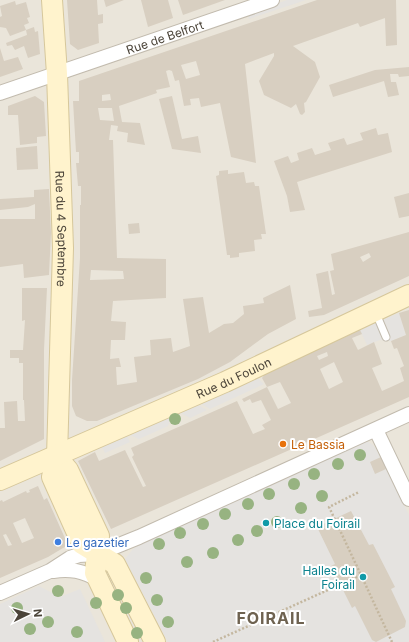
<svg xmlns="http://www.w3.org/2000/svg" width="409" height="642" font-family="Inter,sans-serif">
	<rect width="100%" height="100%" fill="#f6f3ec"/>
	<rect fill="#eae5da" x="0" y="0" width="409" height="642"/>
	<g fill="#e5e3e0">
		<polygon points="287,0 306,0 249,19 247,14"/>
		<polygon points="399,313 406,335 391,341 380,340 367,345 360,330"/>
		<polygon points="255,376 264,384 210,409 198,402"/>
		<polygon points="196,404 207,410 190,418 179,412"/>
		<polygon points="172,415 168,426 139,439 130,435"/>
		<polygon points="127,436 130,442 105,453 102,447"/>
		<polygon points="366,441 372,444 376,449 409,515 409,642 168,642 125,559 132,550 149,537"/>
		<polygon points="39,586 60,597 80,589 105,642 0,642 0,604"/>
	</g>
	<g fill="#d8cfc1" fill-rule="evenodd">
		<polygon points="67,0 97,0 98,15 103,14 103,23 98,24 99,43 78,50 70,44"/>
		<polygon points="104,0 124,0 106,7"/>
		<polygon points="141,0 168,0 173,18 148,27"/>
		<polygon points="178,0 225,0 183,15"/>
		<path d="M317,0H396L397,45L386,46L385,18L360,27L358,23L293,46L315,62L320,77L306,102L304,103L305,112L302,115L300,114L296,104L291,108L264,95L259,81L274,56V53L245,64L256,163L231,157L220,103L201,107L199,98L190,99L191,105L184,106L179,80L175,81L172,71L169,70L166,71L170,87L156,90L157,93L119,106L122,122L140,123L145,145L127,142L128,133L117,131L118,126L111,125L109,140H113L117,258L166,259V298L113,301L111,321L126,322L125,340H111L110,359L119,358L121,367H116L117,385L137,382L134,357L151,355L150,340L171,338L173,352L190,346L183,299L203,297L209,333L224,324L233,323L244,314L243,306L264,303L263,298L290,285L296,319L268,334L230,362L198,379L97,421H87L76,416L72,406V380L80,258V205H81V186H78L76,163H79V152H76L73,101H79V81ZM196,61L200,75L186,79L181,65ZM110,94L111,100L102,101V95ZM98,108H112L114,121L100,120ZM91,270L123,271L124,279L90,280Z"/>
		<polygon points="15,1 16,5 26,2 30,17 27,18 29,23 24,25 26,30 34,27 35,32 38,31 40,54 28,58 24,46 15,50 12,45 7,46 6,43 27,35 26,30 10,36 6,28 0,27 0,17 2,16 0,6"/>
		<polygon points="0,48 4,61 18,57 23,69 0,77"/>
		<polygon points="409,67 409,76 399,77 398,74 390,74 391,82 396,82 399,95 388,97 384,81 333,97 329,85 375,70"/>
		<polygon points="35,96 44,102 46,136 37,137 37,143 20,145 18,115 8,115 8,106"/>
		<polygon points="172,96 182,139 198,136 201,153 172,149 159,99"/>
		<polygon points="376,128 378,135 388,133 392,152 297,182 305,210 290,212 287,196 274,161 288,156 291,163 299,160 297,153 312,148 315,155 331,150 328,143 344,138 347,145 363,140 360,133"/>
		<polygon points="37,146 38,169 17,170 16,148"/>
		<polygon points="228,170 228,174 244,172 246,183 254,182 255,186 259,186 266,234 261,234 262,239 254,240 255,251 239,253 239,257 230,258 230,255 227,255 216,176 219,175 219,171"/>
		<polygon points="49,189 51,233 49,275 24,278 23,264 0,267 0,219 35,219 35,204 28,207 0,210 0,199 34,197 34,190"/>
		<polygon points="409,193 409,216 399,218 394,197"/>
		<polygon points="139,223 140,233 129,234 128,224"/>
		<path d="M409,232V276L324,315L309,317L308,311L322,308L316,274L328,271L332,295L335,294L330,271L334,270L331,254ZM369,253L371,257L363,262L360,257Z"/>
		<polygon points="22,288 47,288 44,350 44,439 0,461 0,428 5,428 4,402 17,401 18,421 25,421 24,400 23,400 23,363 19,363 19,358 10,358 10,350 23,350 25,320 22,321"/>
		<path d="M409,310V397L111,529L78,461L95,452L99,461L125,450L143,487L146,486L132,457L134,455L131,448L237,401L253,434L265,429L262,425L271,420L261,400L252,403L250,399L244,402L242,399L267,387L262,378L265,374L360,330L362,334L352,338L358,350L374,342L382,364L372,368L382,391L391,387L404,381L400,368L404,366L397,348L394,349L391,341L406,335L399,313ZM327,352L328,356L319,360L317,356ZM334,362L343,382L329,389L320,369ZM280,382L291,403L278,409L267,387Z"/>
		<polygon points="381,457 386,469 375,474 370,462"/>
		<path d="M38,486L44,500L47,498L68,545L48,557L0,578V501L2,500L3,502L26,491L27,493L30,492L29,490ZM25,518L34,538L22,543L13,523ZM6,534L12,545L8,546L3,535Z"/>
		<polygon points="351,511 369,545 373,544 395,587 391,589 406,621 405,627 376,642 372,640 355,606 352,608 331,566 335,564 318,529 319,526"/>
	</g>
	<g fill="none" stroke-linecap="round" stroke-linejoin="round">
		<g stroke="#c2bbae" stroke-width="9">
			<polyline id="lane" points="375,311 386,337"/>
		</g>
		<g stroke="#c2bbae" stroke-width="16">
			<g id="street">
				<path id="s1" d="M0,93L272,0"/>
				<polyline points="376,430 409,499"/>
				<path d="M53,571C70,568 83,571 99,580"/>
				<polyline points="0,593 50,571 70,558 79,555 97,554 139,537 409,414"/>
			</g>
		</g>
		<g stroke="#d6c79b" stroke-width="22">
			<g id="secondary">
				<path id="s2" d="M52,0L57,74L63,248L57,457L52,477L82,544L115,564L155,642"/>
				<polyline points="57,457 68,470 99,536 95,573 128,642"/>
				<path id="s3" d="M0,480L225,382L409,295"/>
			</g>
		</g>
		<g stroke="#c4b79f" stroke-width="2.5" stroke-dasharray="2 2" stroke-linecap="butt">
			<polyline points="361,575 392,642"/>
			<polyline points="213,642 361,575 329,507 359,492"/>
		</g>
		<use href="#lane" stroke="#fff" stroke-width="7"/>
		<use href="#street" stroke="#fff" stroke-width="14"/>
		<use href="#secondary" stroke="#fff3cd" stroke-width="20"/>
	</g>
	<g fill="#97b381">
		<circle cx="175" cy="419" r="6"/>
		<circle cx="360" cy="455" r="6"/>
		<circle cx="338" cy="464" r="6"/>
		<circle cx="314" cy="474" r="6"/>
		<circle cx="294" cy="484" r="6"/>
		<circle cx="269" cy="494" r="6"/>
		<circle cx="322" cy="496" r="6"/>
		<circle cx="248" cy="504" r="6"/>
		<circle cx="301" cy="508" r="6"/>
		<circle cx="225" cy="514" r="6"/>
		<circle cx="277" cy="522" r="6"/>
		<circle cx="203" cy="524" r="6"/>
		<circle cx="257" cy="531" r="6"/>
		<circle cx="180" cy="533" r="6"/>
		<circle cx="238" cy="540" r="6"/>
		<circle cx="159" cy="544" r="6"/>
		<circle cx="213" cy="553" r="6"/>
		<circle cx="187" cy="562" r="6"/>
		<circle cx="146" cy="578" r="6"/>
		<circle cx="58" cy="591" r="6"/>
		<circle cx="118" cy="595" r="6"/>
		<circle cx="157" cy="600" r="6"/>
		<circle cx="96" cy="603" r="6"/>
		<circle cx="17" cy="608" r="6"/>
		<circle cx="126" cy="608" r="6"/>
		<circle cx="48" cy="622" r="6"/>
		<circle cx="168" cy="622" r="6"/>
		<circle cx="30" cy="629" r="6"/>
		<circle cx="77" cy="632" r="6"/>
		<circle cx="137" cy="633" r="6"/>
	</g>
	<circle fill="#e8710a" stroke="#fff" stroke-width="1.5" cx="283" cy="444" r="4"/>
	<g fill="#0f9aa8" stroke="#fff" stroke-width="1.5">
		<circle cx="266" cy="523" r="4"/>
		<circle cx="363" cy="577" r="4"/>
	</g>
	<circle fill="#3f7fe0" stroke="#fff" stroke-width="1.5" cx="58" cy="542" r="4"/>
	<g text-anchor="middle" dominant-baseline="central" stroke-width="4" stroke-linejoin="round" paint-order="stroke">
		<g font-size="12" fill="#4b4439" stroke="#fff">
			<text stroke="none"><textPath href="#s1" startOffset="174">Rue de Belfort</textPath></text>
			<text stroke="none"><textPath href="#s2" startOffset="229">Rue du 4 Septembre</textPath></text>
			<text stroke="none"><textPath href="#s3" startOffset="255">Rue du Foulon</textPath></text>
		</g>
		<g font-size="12" fill="#c56008" stroke="#fff" text-anchor="start">
			<text x="291" y="444">Le Bassia</text>
		</g>
		<g font-size="12" fill="#0d838f" stroke="#fff" text-anchor="start">
			<text x="274" y="523">Place du Foirail</text>
			<text x="355" y="570" text-anchor="end">Halles du<tspan x="355" dy="14">Foirail</tspan></text>
		</g>
		<g font-size="12" fill="#366cbe" stroke="#fff" text-anchor="start">
			<text x="66" y="542">Le gazetier</text>
		</g>
		<g font-size="16" font-weight="bold" letter-spacing="1" fill="#6e6250" stroke="#fff">
			<text x="271" y="618">FOIRAIL</text>
		</g>
	</g>
	<g transform="translate(28 614) rotate(85)" stroke="#ffffff" stroke-width="3" paint-order="stroke">
	<path d="M0-3L7 15L0 10L-7 15Z" fill="#4b4439"/>
	<text y="-6" font-size="11" font-weight="bold" text-anchor="middle" fill="#4b4439">N</text>
	</g>
</svg>
